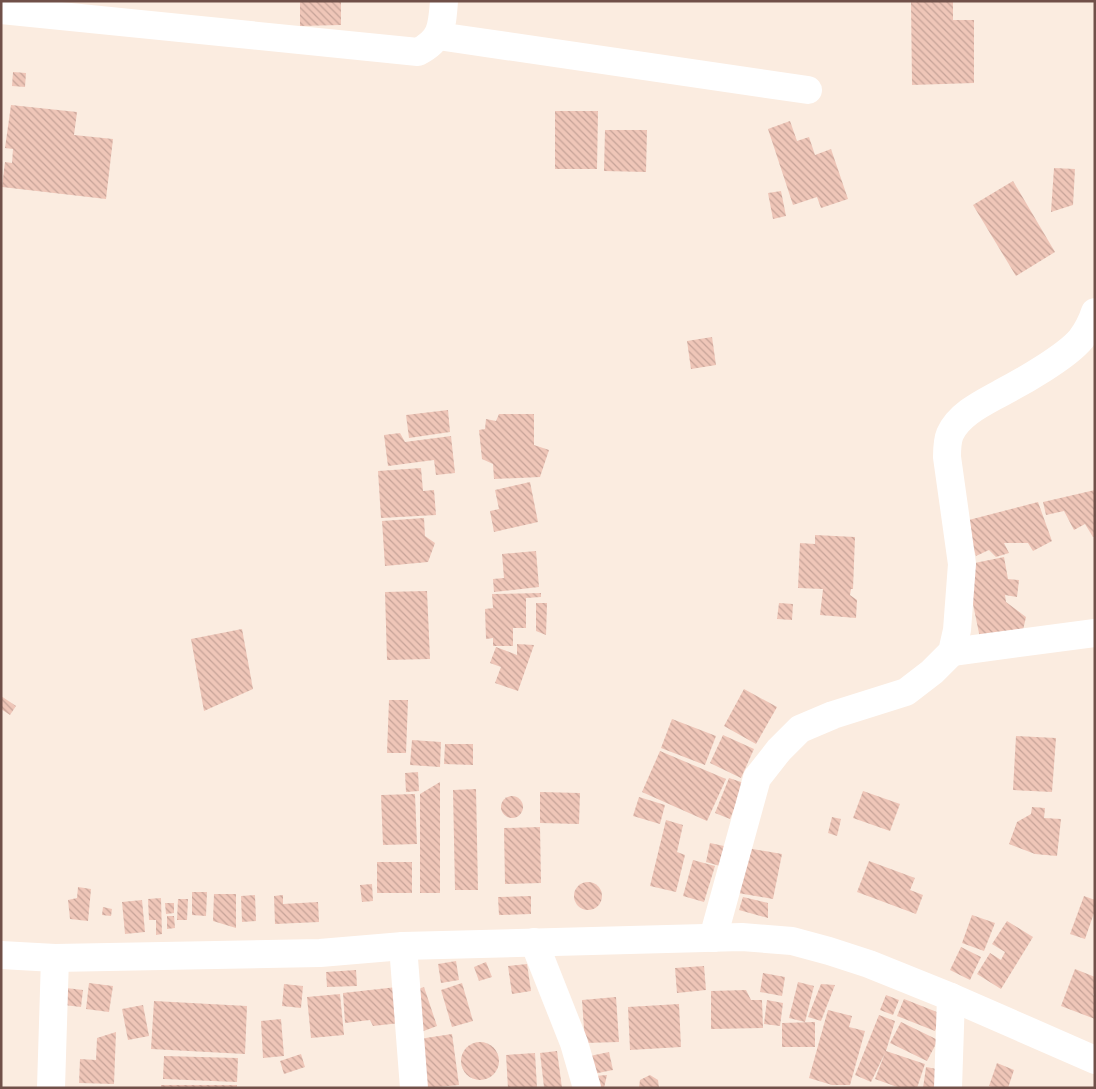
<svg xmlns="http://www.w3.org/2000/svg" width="1096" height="1089" font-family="'Public Sans',sans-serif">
	<defs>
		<pattern id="building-back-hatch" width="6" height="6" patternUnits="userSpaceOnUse" patternTransform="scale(1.25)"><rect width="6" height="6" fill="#efc6b8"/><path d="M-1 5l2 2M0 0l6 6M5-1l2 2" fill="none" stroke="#c6a398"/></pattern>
	</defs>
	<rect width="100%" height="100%" fill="#fbece0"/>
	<g fill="url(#building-back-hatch)">
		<polygon points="300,1 341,1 341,25 300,26"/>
		<polygon points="911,1 953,1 953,20 974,20 974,83 912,85"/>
		<polygon points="13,72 26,73 25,87 12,86"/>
		<polygon points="11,105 77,112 74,135 113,139 106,199 2,187 5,162 12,163 13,149 5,148"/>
		<polygon points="555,111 598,111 597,169 555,169"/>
		<polygon points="790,121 797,141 809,137 815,155 831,149 848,199 821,208 817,197 793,205 768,129"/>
		<polygon points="605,130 647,130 646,172 604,171"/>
		<polygon points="1054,168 1075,169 1073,205 1051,212"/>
		<polygon points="1013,181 1055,252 1016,276 973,205"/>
		<polygon points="781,191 786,216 773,219 768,193"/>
		<polygon points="712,337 716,365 691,369 687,341"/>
		<polygon points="448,410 450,432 409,438 406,415"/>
		<polygon points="499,414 534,414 534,445 549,450 540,477 494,479 493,464 482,459 479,430 485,429 486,419 496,421"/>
		<polygon points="400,433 405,442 451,436 455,473 436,475 434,460 388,466 384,435"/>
		<polygon points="421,468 423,491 434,490 436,515 381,518 378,471"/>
		<polygon points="530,482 538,522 494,532 490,511 499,509 495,490"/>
		<polygon points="1095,490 1095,537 1093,537 1085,524 1074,530 1064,511 1046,515 1043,502"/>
		<polygon points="1038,502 1052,541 1033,551 1028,543 1004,543 1009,553 996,557 989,550 976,556 965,521"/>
		<polygon points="424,518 425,536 435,543 428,562 385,566 382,521"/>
		<polygon points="815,535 855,537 853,589 851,589 850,595 857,600 856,618 820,615 823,589 798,588 800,543 815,544"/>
		<polygon points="536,551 539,587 494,592 493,579 504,578 502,554"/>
		<polygon points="1004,557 1008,579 1019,580 1017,597 1005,595 1006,602 1026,617 1023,630 980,638 965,565"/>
		<polygon points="427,591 430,659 387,660 385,592"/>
		<polygon points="541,593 541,597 526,598 526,628 513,628 513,646 493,646 493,638 486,639 485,609 493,608 492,594"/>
		<polygon points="536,603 547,603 546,635 536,631"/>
		<polygon points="779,603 793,604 792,620 777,619"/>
		<polygon points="242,629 253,689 204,711 191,639"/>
		<polygon points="517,644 534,645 518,691 495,683 501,667 490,663 496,647 517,655"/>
		<polygon points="744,689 777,707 756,744 724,726"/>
		<polygon points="1,696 16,706 10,715 1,709"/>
		<polygon points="389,700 408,700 406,753 387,753"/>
		<polygon points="672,719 716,736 705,765 661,748"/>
		<polygon points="723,735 754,749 741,778 710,763"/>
		<polygon points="1016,736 1056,738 1052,792 1013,790"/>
		<polygon points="412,740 441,742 440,767 410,765"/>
		<polygon points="445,744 473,744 473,765 444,764"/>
		<polygon points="660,751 726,779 707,821 642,792"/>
		<polygon points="418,772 419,791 406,792 405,773"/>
		<polygon points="729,778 744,783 730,819 715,813"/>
		<polygon points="440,782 440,893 420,893 420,794"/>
		<polygon points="476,789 478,890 455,890 453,790"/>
		<polygon points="863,791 900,804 890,831 853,818"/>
		<polygon points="540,792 580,793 579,824 540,823"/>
		<polygon points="415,794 417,844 383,845 381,795"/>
		<circle cx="512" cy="807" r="11"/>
		<polygon points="639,797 665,805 660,824 633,816"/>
		<polygon points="1032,807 1045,808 1044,818 1061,819 1057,856 1035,854 1009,844 1017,822 1031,814"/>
		<polygon points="832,817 841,819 837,836 828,833"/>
		<polygon points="666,820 683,825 677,852 685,855 676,892 650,886"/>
		<polygon points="540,827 541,883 505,884 504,828"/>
		<polygon points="710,843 724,846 720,866 706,862"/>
		<polygon points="747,848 782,854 773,899 738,893"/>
		<polygon points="693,860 715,866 704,902 683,896"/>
		<polygon points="869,861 915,878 910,890 923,895 916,914 857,892"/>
		<rect x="377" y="862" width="35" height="31"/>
		<circle cx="588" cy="896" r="14"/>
		<polygon points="372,884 373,901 362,902 360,885"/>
		<polygon points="78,887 91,889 88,921 70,919 68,900 77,898"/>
		<polygon points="192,892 207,892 206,916 192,915"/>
		<polygon points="214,894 236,894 236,928 213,921"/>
		<polygon points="255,895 256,921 242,922 241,896"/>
		<polygon points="283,895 283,904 318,902 319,922 275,924 274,896"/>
		<polygon points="531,896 531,914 499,915 498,897"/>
		<polygon points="1084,896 1095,900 1095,910 1085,939 1070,934"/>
		<polygon points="743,897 768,903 768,918 739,910"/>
		<polygon points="161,898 162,934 156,935 156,920 149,920 148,899"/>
		<polygon points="178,899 188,899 187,920 177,920"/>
		<polygon points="142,900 145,932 125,934 122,902"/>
		<polygon points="165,903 174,903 174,913 166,914"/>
		<polygon points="103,907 112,909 111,916 102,915"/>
		<polygon points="972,915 995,923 984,951 962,943"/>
		<polygon points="167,916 174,916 175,928 167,929"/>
		<polygon points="1007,921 1033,937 1001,989 977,974 990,953 1001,960 1005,952 992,944"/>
		<polygon points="961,947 981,957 970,980 950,970"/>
		<polygon points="456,961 459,980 441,983 438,964"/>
		<polygon points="486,962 492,977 479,981 474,967"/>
		<polygon points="527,964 531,991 512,994 508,966"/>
		<polygon points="704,966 706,990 677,993 675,968"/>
		<polygon points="1075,969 1095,977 1095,991 1093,995 1095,996 1095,1019 1061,1006"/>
		<polygon points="356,970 357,986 327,987 326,972"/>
		<polygon points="763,973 785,977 782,996 760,992"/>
		<polygon points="798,982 814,986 805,1022 789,1018"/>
		<polygon points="89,983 113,986 109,1012 86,1009"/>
		<polygon points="462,983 473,1021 452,1027 441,990"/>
		<polygon points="284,984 303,986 301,1008 282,1006"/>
		<polygon points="821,984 835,985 821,1021 808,1017"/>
		<polygon points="397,987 400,1023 373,1026 370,1020 345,1023 343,993"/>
		<polygon points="424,987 437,1026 421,1032 408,992"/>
		<polygon points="66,988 83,990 81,1007 64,1005"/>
		<polygon points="746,990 751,1000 762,1000 763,1028 711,1029 711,991"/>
		<polygon points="340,994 344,1035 311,1038 307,997"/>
		<polygon points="886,995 899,1000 893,1015 880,1010"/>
		<polygon points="616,997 619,1042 585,1043 582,1000"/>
		<polygon points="904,999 942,1014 935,1031 897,1016"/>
		<polygon points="767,1000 783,1003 780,1026 764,1024"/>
		<polygon points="154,1001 247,1006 245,1054 151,1049"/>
		<polygon points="679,1004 681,1047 630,1050 628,1007"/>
		<polygon points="143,1005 149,1036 128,1040 122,1009"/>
		<polygon points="828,1010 852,1016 849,1027 865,1031 850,1085 832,1085 809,1078"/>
		<polygon points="879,1015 895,1021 886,1051 925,1064 917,1088 900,1088 875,1079 885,1053 871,1082 855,1075"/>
		<polygon points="281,1019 284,1056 263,1058 261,1021"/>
		<polygon points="815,1022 815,1047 782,1047 782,1023"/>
		<polygon points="901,1022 938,1040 927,1061 890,1043"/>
		<polygon points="116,1032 114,1084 79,1083 80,1059 96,1060 97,1038"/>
		<polygon points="452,1034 459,1085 426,1088 419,1039"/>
		<circle cx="480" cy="1061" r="19"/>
		<polygon points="557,1051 562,1088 544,1087 540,1053"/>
		<polygon points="609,1052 613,1070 593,1074 590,1056"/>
		<polygon points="535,1053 537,1088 508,1088 506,1055"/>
		<polygon points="301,1054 305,1067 284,1074 280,1061"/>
		<polygon points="164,1056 238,1058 237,1082 163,1079"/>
		<polygon points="997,1063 1014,1070 1008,1088 995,1088 989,1086"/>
		<polygon points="926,1067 942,1070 940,1088 923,1088"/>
		<polygon points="607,1075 604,1088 596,1087 595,1076"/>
		<polygon points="650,1075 658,1080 659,1088 639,1088 640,1080"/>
		<rect x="161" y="1085" width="76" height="3"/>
	</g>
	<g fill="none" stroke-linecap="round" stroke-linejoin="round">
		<g stroke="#fff" stroke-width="28">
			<path d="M1,10L418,52C442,40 442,26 444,1"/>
			<polyline points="438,36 808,90"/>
			<polyline points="952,652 1095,633"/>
			<path d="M713,938L757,778L779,750L800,729L833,715L906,692L932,672L952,652L957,630L962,564L947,457C947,449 947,441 950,434C959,414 983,403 1001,393C1022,382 1066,357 1081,339C1087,331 1092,321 1095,312"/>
			<polyline points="534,942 574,1043 587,1088"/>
			<polyline points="403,946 414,1088"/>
			<polyline points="1,955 55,958 320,953 403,946 742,937 792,941 829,951 869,964 951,997 1095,1060"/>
			<polyline points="51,1088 55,958"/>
			<polyline points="948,1088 951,997"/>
		</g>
	</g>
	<rect width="1096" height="1089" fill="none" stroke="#705049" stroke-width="5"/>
</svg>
